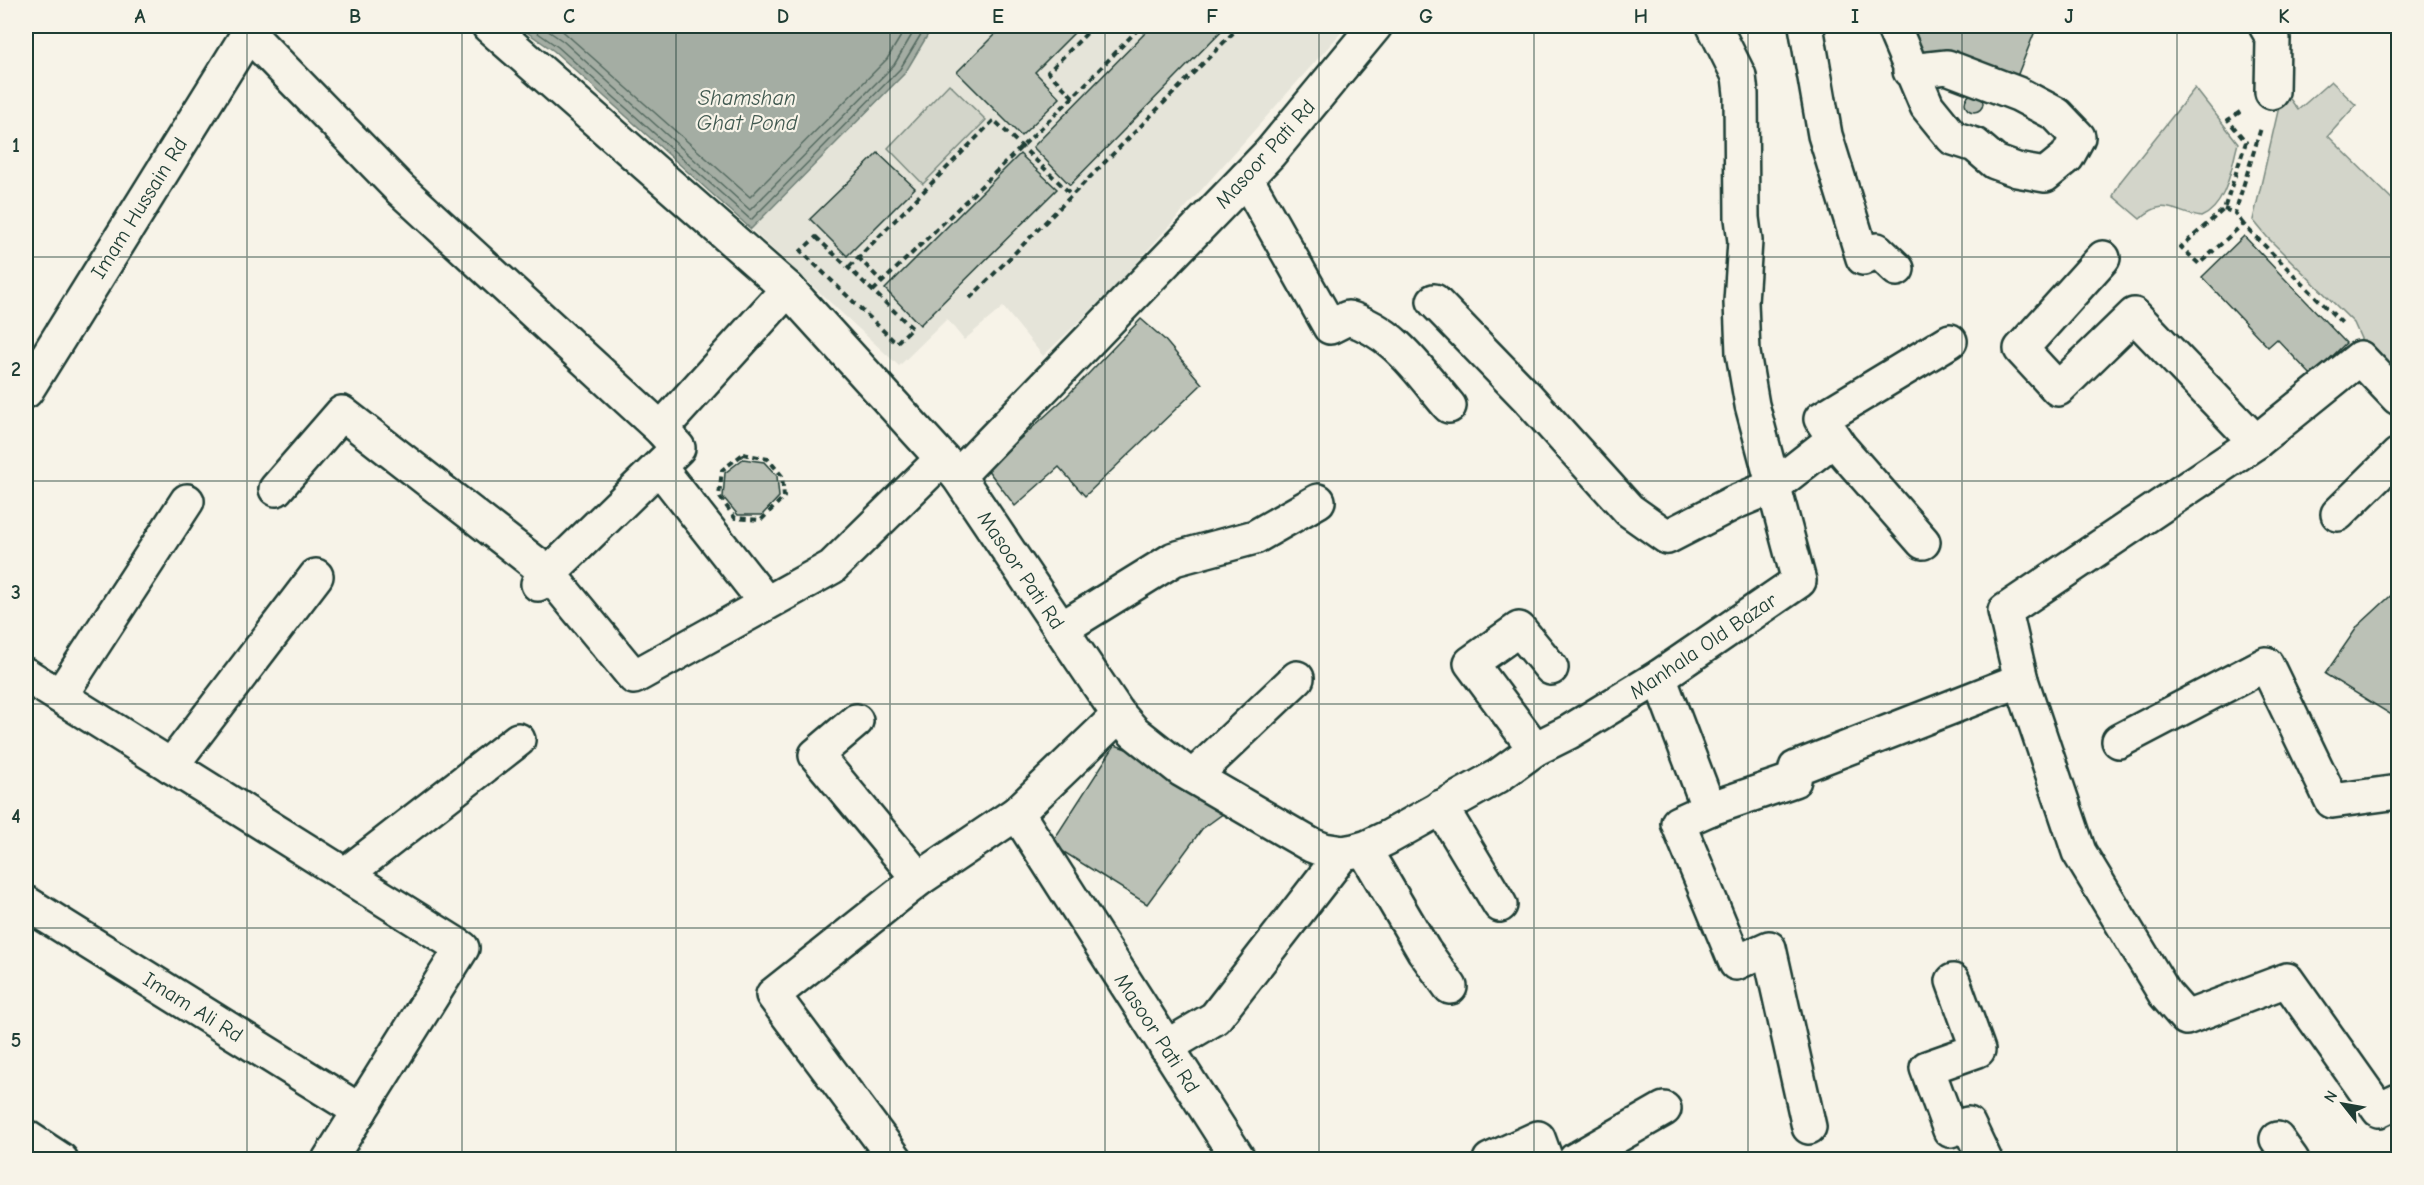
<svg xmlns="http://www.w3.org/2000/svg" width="2424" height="1185" font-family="'Comic Neue',sans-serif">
	<rect width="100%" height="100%" fill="#f7f3e8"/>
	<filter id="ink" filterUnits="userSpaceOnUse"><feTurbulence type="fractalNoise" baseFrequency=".0167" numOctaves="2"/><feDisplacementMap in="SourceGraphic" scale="12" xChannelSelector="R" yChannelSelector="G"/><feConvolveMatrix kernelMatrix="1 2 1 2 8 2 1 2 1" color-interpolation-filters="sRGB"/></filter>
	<g filter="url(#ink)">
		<polygon fill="#e5e4d9" points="933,26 1347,26 1115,287 1043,356 1003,307 964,340 947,319 899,366 751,229 905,73"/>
		<g fill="#d3d5ca" stroke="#79897f" stroke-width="1.5">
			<polygon points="2331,81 2356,105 2328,136 2398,205 2398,372 2395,376 2363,343 2354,323 2267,237 2253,220 2283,89 2298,110"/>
			<polygon points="949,84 986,120 923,184 888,148"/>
			<path d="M2195,88L2238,143C2231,168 2227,206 2201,217C2174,213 2164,196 2140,219L2113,196L2121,181Z"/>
		</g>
		<polygon fill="#a4ada3" stroke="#6f8077" stroke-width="1.5" points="518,26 933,26 905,73 751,229 554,51"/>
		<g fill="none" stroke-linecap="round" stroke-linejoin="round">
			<g stroke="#546a60" stroke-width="1.5">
				<polyline points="528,26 558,47 751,220 900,69 926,26"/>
				<polyline points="541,26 563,41 750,210 894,65 917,26"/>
				<polyline points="557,26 750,197 887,59 907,26"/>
			</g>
		</g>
		<g fill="#bbc1b6" stroke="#1f3d34" stroke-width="1.5">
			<polygon points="1003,26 1081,26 1035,72 1060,98 1021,136 957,72"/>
			<polygon points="1152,26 1226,26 1070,185 1033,147"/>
			<polygon points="1901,26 2037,26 2014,84 1930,57 1913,50"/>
			<circle cx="1974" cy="103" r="9"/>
			<polygon points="878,153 915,188 847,256 810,219"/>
			<polygon points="1020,154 1057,189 920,325 885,289"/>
			<polygon points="2244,236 2346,343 2312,376 2277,339 2268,347 2202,277"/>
			<polygon points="1141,319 1164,339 1202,384 1085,496 1059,467 1015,506 987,469 1067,396"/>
			<polygon points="743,459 764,462 777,476 779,497 762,515 738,515 723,497 725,473"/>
			<polygon points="2398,589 2398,719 2325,674 2358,626"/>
			<polygon points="1115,745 1143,755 1224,813 1202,829 1147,904 1051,844"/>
		</g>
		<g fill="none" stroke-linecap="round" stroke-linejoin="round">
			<g stroke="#1f3d34" stroke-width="38">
				<g id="minor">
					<polyline points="489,26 788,289 957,475"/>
					<polyline points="1806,26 1825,135 1863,258 1877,250 1897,269"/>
					<polyline points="1893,26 1927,106 1953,138 1975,145 1995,162 2017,170 2045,175 2067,157 2078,137 2056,114 2018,94 1947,67 1910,71"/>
					<polyline points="2266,26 2273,38 2272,92"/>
					<polyline points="248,33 400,189 661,429 678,448 538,584"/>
					<path d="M1246,178L1330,327L1348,318C1394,331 1419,371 1449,406"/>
					<polyline points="2103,258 2021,349 2058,389 2134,315 2256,442"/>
					<polyline points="1434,301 1528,398 1629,510 1667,537 1733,503 1774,486 1834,439"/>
					<polyline points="26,391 253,26"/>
					<polyline points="2398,398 2360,358 2256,442 2005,611 2021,680 2079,852 2165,994 2186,1018 2287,980 2379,1110 2398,1101"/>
					<polyline points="661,429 788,289"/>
					<polyline points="659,467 766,603"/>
					<polyline points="276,489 342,413 549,574 634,677 832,567 942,459"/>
					<polyline points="2338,514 2398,455"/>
					<polyline points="1923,542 1840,447 1821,419 1950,341"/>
					<polyline points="1061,629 1174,559 1255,537 1318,501"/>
					<polyline points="26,675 462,948 329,1160"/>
					<polyline points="1659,677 1709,809 1678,823 1736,963 1769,948 1809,1127"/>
					<polyline points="60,696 187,501"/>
					<polyline points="1119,715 1134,732 1182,770 1285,830 1311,845 1324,850 1343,853 1354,851 1368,847 1389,837 1498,776 1535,749 1569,732 1659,677 1799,581 1752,405 1743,353 1741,302 1745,241 1742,218 1741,94 1739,76 1714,26"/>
					<polyline points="856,721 816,755 919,879"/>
					<polyline points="2119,741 2266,664 2332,801 2398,792"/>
					<polyline points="1535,749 1471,663 1519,629 1551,668"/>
					<polyline points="171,766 316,576"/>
					<polyline points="1194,776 1297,678"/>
					<polyline points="1441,807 1500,905"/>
					<polyline points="1709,809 1794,780 1796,768 2021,680"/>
					<polyline points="1364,849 1424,951 1450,987"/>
					<polyline points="346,874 518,740"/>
					<polyline points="26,903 360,1111"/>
					<polyline points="1953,981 1978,1050 1927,1068 1950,1130 1968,1124 1985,1160"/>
					<polyline points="1166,1047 1215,1018 1343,853"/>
					<polyline points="26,1137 61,1160"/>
					<polyline points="2277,1139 2292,1160"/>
					<polyline points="896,1160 773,995 919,879 1017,813"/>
					<polyline points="1239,1160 1017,813 1119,715 958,476 1270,153 1375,26"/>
					<polyline points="1490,1160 1538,1138 1546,1160"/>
					<polyline points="1575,1160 1664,1109"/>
				</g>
			</g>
			<g stroke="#1f3d34" stroke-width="4" stroke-dasharray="6 4.5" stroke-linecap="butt">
				<polyline points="1073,97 1048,72 1094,26"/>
				<polyline points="2240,112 2228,120 2246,142 2224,209 2181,247 2199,264 2243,224 2343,324"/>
				<polyline points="2224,209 2235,213"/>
				<polyline points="2243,224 2235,213 2261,128"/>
				<polygon points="816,237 912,328 896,343 801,251"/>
				<polyline points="858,257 882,282"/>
				<polyline points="849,267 994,120 1072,195"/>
				<polyline points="873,291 1073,97 1141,26"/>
				<polyline points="970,298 1240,26"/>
				<polygon points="743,454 768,459 782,476 784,497 761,520 735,518 719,496 722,470"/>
			</g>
			<use href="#minor" stroke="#f7f3e8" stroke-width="33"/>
		</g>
	</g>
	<path fill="none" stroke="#1f3d34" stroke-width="1.5" stroke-opacity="0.55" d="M247,26V1160M462,26V1160M676,26V1160M890,26V1160M1105,26V1160M1319,26V1160M1534,26V1160M1748,26V1160M1962,26V1160M2177,26V1160M26,257H2398M26,481H2398M26,704H2398M26,928H2398"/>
	<g text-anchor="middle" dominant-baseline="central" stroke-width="4.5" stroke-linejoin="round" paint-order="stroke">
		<g font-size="21" fill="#1f3d34" stroke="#f7f3e8">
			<text transform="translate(1265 154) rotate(-48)">Masoor Pati Rd</text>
			<text transform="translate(139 208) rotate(-58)">Imam Hussain Rd</text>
			<text transform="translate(1021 570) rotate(56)">Masoor Pati Rd</text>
			<text transform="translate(1703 646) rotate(-34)">Manhala Old Bazar</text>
			<text transform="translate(193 1007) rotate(32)">Imam Ali Rd</text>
			<text transform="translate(1157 1033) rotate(57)">Masoor Pati Rd</text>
		</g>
		<g font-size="22" font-style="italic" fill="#405950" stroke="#f7f3e8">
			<text x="747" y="98">Shamshan<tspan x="747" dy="25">Ghat Pond</tspan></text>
		</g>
	</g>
	<rect width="2424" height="1185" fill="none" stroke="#f7f3e8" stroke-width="66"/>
	<g transform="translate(2343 1104) rotate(301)" stroke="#f7f3e8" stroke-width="4.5" paint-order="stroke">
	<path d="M0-4.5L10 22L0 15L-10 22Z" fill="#1f3d34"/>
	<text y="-9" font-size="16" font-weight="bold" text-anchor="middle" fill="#1f3d34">N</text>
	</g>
	<rect x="33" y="33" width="2358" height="1119" fill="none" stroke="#1f3d34" stroke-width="2"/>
	<g font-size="20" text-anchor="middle" font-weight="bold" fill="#1f3d34">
		<text x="140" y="23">A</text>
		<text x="355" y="23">B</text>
		<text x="569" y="23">C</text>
		<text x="783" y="23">D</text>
		<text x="998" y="23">E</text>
		<text x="1212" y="23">F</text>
		<text x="1426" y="23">G</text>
		<text x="1641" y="23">H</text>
		<text x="1855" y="23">I</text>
		<text x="2069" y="23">J</text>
		<text x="2284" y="23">K</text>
		<text x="16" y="152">1</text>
		<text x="16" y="376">2</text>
		<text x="16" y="599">3</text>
		<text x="16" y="823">4</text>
		<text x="16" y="1047">5</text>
	</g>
</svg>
